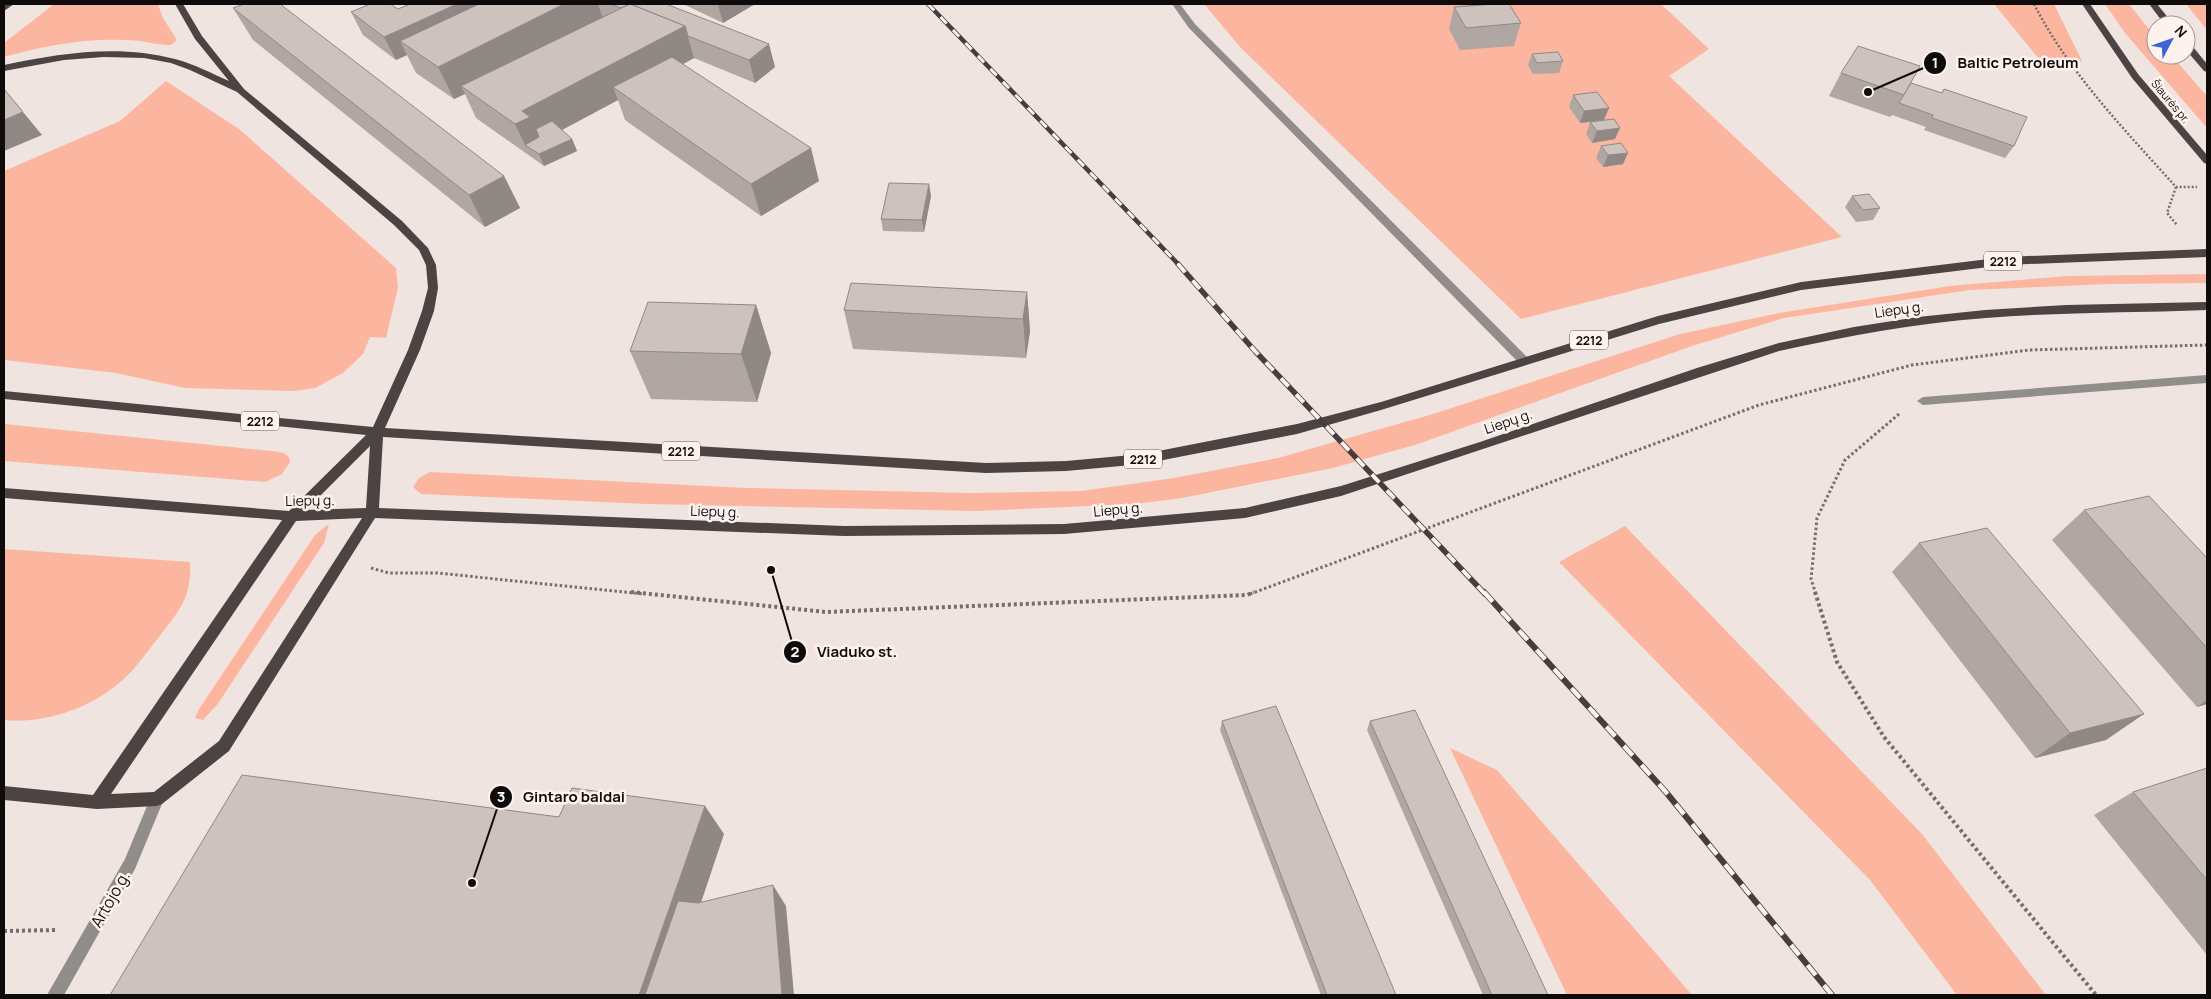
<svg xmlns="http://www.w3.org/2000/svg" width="2211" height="999" font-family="Manrope,sans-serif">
	<rect width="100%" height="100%" fill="#f0e4e1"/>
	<g fill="#fcb69f">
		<path d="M54,4H158L163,18L177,40L171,45C156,45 141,40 125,40C85,38 42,46 4,57V43Z"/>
		<polygon points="1204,4 1661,4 1709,49 1669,76 1842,237 1521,319 1240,47"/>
		<polygon points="1994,4 2054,4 2082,61 2060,68 2043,64"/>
		<polygon points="2105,4 2129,4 2156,38 2156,55 2171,55 2207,96 2207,128 2125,33"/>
		<polygon points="2186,4 2207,4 2207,30"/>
		<polygon points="166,81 239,129 396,268 398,288 386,338 370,337 363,354 343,373 315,388 294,391 185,388 116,373 4,360 4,171 120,121"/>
		<polygon points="2207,274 2207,283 2110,284 1970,290 1784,318 1692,346 1418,444 1333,468 1182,498 1135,504 976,511 647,504 421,494 413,487 419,478 430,472 748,488 970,493 1081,491 1174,478 1278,458 1433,414 1680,334 1779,313 1950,286 2066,276"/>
		<polygon points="4,424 272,451 284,453 289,457 290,462 282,474 265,482 4,461"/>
		<polygon points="329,524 324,543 217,705 203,720 195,718 199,709 315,535"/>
		<polygon points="1625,526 1922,834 2046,995 1957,995 1870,880 1559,562"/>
		<path d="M4,549L190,562C192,598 179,611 159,637C146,653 134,671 118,684C88,709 43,724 4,720Z"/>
		<polygon points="1450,748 1497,770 1692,995 1567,995"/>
	</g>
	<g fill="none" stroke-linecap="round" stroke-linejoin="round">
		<g stroke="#756e6c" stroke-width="2.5" stroke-dasharray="2 2" stroke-linecap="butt">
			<path d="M2034,4C2070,74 2124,129 2176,187H2197"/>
			<polyline points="2176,187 2167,213 2177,225"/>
		</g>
		<g stroke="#756e6c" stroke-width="3" stroke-dasharray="2.5 2.5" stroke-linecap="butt">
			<polyline points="371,568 389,573 437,573 644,594"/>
			<polyline points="1250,594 1759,405 1912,365 2029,350 2207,345"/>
			<polyline points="1816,594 1811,579 1817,518 1845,460 1899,414"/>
		</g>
		<g stroke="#756e6c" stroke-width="4" stroke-dasharray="3 3" stroke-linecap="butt">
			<polyline points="631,592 826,612 1247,595 1254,592"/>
			<polyline points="1815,592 1837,662 1884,737 2096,995"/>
			<polyline points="4,931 56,930"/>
		</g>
		<g fill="#918d8b" fill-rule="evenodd">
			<polygon points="1172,4 1180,4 1195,24 1528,358 1530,361 1528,364 1520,364 1189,28"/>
			<polygon points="2207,375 2207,383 1923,405 1917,401 1923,397"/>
			<polygon points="157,792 162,794 164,799 135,869 64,995 47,995 125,859 152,794"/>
		</g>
		<g fill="#4c4442" fill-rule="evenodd">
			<polygon points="5,4 14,4 4,11"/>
			<path d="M175,4H183L202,36L244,89L402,221L428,248L436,265L438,288L434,311L420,350L385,428L986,463L1066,461L1143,454L1297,424L1381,402L1658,316L1801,282L2005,257L2207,249V257L2005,265L1801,290L1659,324L1381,410L1297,434L1143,464L1066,471L986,473L383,437L379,508L844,526L1064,524L1245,508L1341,486L1480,442L1697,368L1779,343L1854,327L1918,317L1985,310L2066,305L2207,302V310C2134,313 2060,312 1986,318C1916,323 1848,336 1779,351L1341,496L1245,518L1064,534L844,536L375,518L229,751L162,804L157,806L97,809L4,800V786L93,795L282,520L4,498V488L289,511L366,435L4,399V391L373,427L408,350L422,311L428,288L426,265L419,250L394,225L237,92L190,70L171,63L144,58L104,57L64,60L4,71V65C60,53 119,44 175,59C194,64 211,73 229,81L195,39ZM370,446L366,508L306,510ZM362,518L219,741L154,792L111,794L296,521Z"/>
			<polygon points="2082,4 2090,4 2138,74 2207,155 2207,164 2204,163 2132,78"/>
			<polygon points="2149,4 2157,4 2174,25 2165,25"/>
			<polygon points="2186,41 2189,42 2207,64 2207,72 2204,71 2186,50"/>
		</g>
		<g stroke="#443e3c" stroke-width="4.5">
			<polyline id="rail-far2" points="928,4 1180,266"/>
		</g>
		<g stroke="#443e3c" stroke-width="5.5">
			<polyline id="rail-far1" points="1178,264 1255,351 1485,594"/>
		</g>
		<g stroke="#443e3c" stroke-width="6">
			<polyline id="rail" points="1484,592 1665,791 1832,995"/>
		</g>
		<use href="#rail-far2" stroke="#fef2ee" stroke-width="3" stroke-dasharray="9" stroke-linecap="butt"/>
		<use href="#rail-far1" stroke="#fef2ee" stroke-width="4" stroke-dasharray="11" stroke-linecap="butt"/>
		<use href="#rail" stroke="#fef2ee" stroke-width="4.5" stroke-dasharray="13" stroke-linecap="butt"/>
	</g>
	<g fill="#b0a7a3">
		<polygon points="410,4 666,4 775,67 755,83 694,58 683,64 819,181 761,216 625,120 618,100 562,130 572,139 577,151 544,166 476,118 465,94 454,99 416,73 407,55 396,60 363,35 351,12 398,9"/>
		<polygon points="683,4 755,4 723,23"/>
		<polygon points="1466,4 1487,4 1486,4 1521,23 1514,46 1460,50 1449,29 1454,7 1467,6"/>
		<polygon points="233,8 504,176 520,208 485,227 253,40"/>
		<polygon points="1532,54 1563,61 1559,73 1533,74 1528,65"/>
		<polygon points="1841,73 1911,83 1941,93 1944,89 2014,146 2005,158 1924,130 1926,127 1892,115 1890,117 1829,96"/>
		<polygon points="1573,95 1604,120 1580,123 1569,107"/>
		<polygon points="1590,122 1615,139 1592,143 1586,134"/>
		<polygon points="1601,146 1623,164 1603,167 1596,158"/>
		<polygon points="931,196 924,232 883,231 881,219"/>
		<polygon points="1852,196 1880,208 1873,220 1856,222 1845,207"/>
		<polygon points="1027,292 1030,331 1026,358 853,349 844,310"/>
		<polygon points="756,305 771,353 757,402 651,399 630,351"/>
		<polygon points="2084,510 2207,558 2207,704 2197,707 2052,540"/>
		<polygon points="1919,543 2106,740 2035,758 1892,572"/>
		<polygon points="1222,721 1396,995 1321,995 1220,730"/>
		<polygon points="1370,721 1548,995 1483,995 1367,730"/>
		<polygon points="2207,768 2207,955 2094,815 2133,792"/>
	</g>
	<g fill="#908885">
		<polygon points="457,4 515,4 400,41 407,55 396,60 384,37"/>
		<polygon points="564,4 598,4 604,21 461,86 465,94 454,99 438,67"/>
		<polygon points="718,4 755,4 723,23"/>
		<polygon points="1472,4 1487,4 1485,8 1470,10"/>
		<polygon points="685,26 694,58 625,96 613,87 618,100 541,141 525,145 515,124 522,111"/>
		<polygon points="769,44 775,67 755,83 749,60"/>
		<polygon points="4,89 42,135 4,151"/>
		<polygon points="1609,108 1604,120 1580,123 1584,111"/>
		<polygon points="1620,128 1615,139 1592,143 1597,131"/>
		<polygon points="572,139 577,151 544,166 539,154"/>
		<polygon points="811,148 819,181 761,216 751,184"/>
		<polygon points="1628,153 1623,164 1603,167 1608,155"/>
		<polygon points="504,176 520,208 485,227 469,195"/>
		<polygon points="929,184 931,196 924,232 922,220"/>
		<polygon points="1027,292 1030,331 1026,358 1023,319"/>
		<polygon points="756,305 771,353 757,402 741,354"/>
		<polygon points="2207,700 2207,704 2197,707"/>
		<polygon points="2144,714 2106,740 2035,758 2070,733"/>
		<polygon points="705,806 724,834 670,995 639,995"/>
		<polygon points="773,885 786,906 794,995 782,995"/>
	</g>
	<g fill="#cdc2be" stroke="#908885">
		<polygon points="244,4 280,4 504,176 469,195 233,8"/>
		<polygon points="370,4 390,4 398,9 410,4 457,4 384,37 351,12"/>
		<polygon points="479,4 564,4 438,67 400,41"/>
		<polygon points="610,4 666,4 769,44 749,60 688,36 685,26 630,4 621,8"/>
		<polygon points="630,4 685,26 522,111 530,117 515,124 461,86"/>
		<polygon points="1496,4 1509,4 1521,23 1466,28 1454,7"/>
		<polygon points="1858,46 1920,66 1904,95 1841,73"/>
		<polygon points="1558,52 1563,61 1537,63 1532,54"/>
		<polygon points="672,57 811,148 751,184 613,87"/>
		<polygon points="1911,83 1942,93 1944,89 2027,117 2014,146 1932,118 1933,115 1899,103"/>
		<polygon points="4,89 23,112 4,120"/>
		<polygon points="1597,92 1609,108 1584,111 1573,95"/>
		<polygon points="1614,119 1620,128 1597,131 1590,122"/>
		<polygon points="552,121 572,139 539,154 525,145 539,137 536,129"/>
		<polygon points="1621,143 1628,153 1608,155 1601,146"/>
		<polygon points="889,183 929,184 922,220 881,219"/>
		<polygon points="1869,194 1880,208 1863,210 1852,196"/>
		<polygon points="851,283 1027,292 1023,319 844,310"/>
		<polygon points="648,302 756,305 741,354 630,351"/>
		<polygon points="2149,496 2207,558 2207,648 2084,510"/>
		<polygon points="1987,528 2144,714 2070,733 1919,543"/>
		<polygon points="1276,706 1396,995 1327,995 1222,721"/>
		<polygon points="1415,710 1548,995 1492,995 1370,721"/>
		<polygon points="2207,768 2207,880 2133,792"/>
		<polygon points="242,775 559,817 572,788 705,806 639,995 110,995"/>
		<polygon points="773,885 782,995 645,995 678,901 698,903"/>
	</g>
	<g text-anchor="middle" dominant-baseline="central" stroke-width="5" stroke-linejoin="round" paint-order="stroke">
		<g font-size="11" fill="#0f0b0a" stroke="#fef2ee">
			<text transform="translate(2171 101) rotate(50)">Šiaurės pr.</text>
		</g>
		<g fill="#fef2ee" stroke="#57504e" stroke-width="1">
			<rect x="1984" y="251.5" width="38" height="19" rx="4"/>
			<rect x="1570" y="330.5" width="38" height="19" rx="4"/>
			<rect x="241" y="411.5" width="38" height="19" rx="4"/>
			<rect x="662" y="441.5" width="38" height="19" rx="4"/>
			<rect x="1124" y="449.5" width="38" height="19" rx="4"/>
		</g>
		<g font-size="12" font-weight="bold" fill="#0f0b0a">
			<text x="2003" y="261">2212</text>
			<text x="1589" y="340">2212</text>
			<text x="260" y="421">2212</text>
			<text x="681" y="451">2212</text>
			<text x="1143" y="459">2212</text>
		</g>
		<g font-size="14" fill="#0f0b0a" stroke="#fef2ee">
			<text transform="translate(1899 309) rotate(-8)">Liepų g.</text>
			<text transform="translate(1508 421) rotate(-19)">Liepų g.</text>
			<text transform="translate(310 500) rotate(-1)">Liepų g.</text>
			<text transform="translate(1118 509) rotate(-5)">Liepų g.</text>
			<text transform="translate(715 511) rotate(2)">Liepų g.</text>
		</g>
		<g font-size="16" fill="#0f0b0a" stroke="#fef2ee">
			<text transform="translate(110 899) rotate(-60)">Artojo g.</text>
		</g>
	</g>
	<path fill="none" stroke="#0f0b0a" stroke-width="2" d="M1868 92L1935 63M771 570L795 652M472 883L501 797"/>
	<g fill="#0f0b0a" stroke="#fef2ee" stroke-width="2">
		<circle cx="1868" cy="92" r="5"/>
		<circle cx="771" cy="570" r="5"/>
		<circle cx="472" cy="883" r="5"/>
		<circle cx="1935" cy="63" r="12"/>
		<circle cx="795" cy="652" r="12"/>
		<circle cx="501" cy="797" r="12"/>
	</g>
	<g font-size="15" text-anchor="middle" font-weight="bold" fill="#fff">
		<text x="1935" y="68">1</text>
		<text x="795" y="657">2</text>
		<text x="501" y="802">3</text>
	</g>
	<g font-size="15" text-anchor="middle" font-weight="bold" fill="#0f0b0a" stroke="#fef2ee" stroke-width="5" stroke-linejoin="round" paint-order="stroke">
		<text x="2018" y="68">Baltic Petroleum</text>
		<text x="857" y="657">Viaduko st.</text>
		<text x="574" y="802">Gintaro baldai</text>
	</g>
	<rect width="2211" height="999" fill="none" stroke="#0f0b0a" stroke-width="10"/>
	<g transform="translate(2171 40) rotate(49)"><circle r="24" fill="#fef2ee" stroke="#9e9693"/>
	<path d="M0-4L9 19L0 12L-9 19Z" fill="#3b64d5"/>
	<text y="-8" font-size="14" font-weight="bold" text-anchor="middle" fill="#0f0b0a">N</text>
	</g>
</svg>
